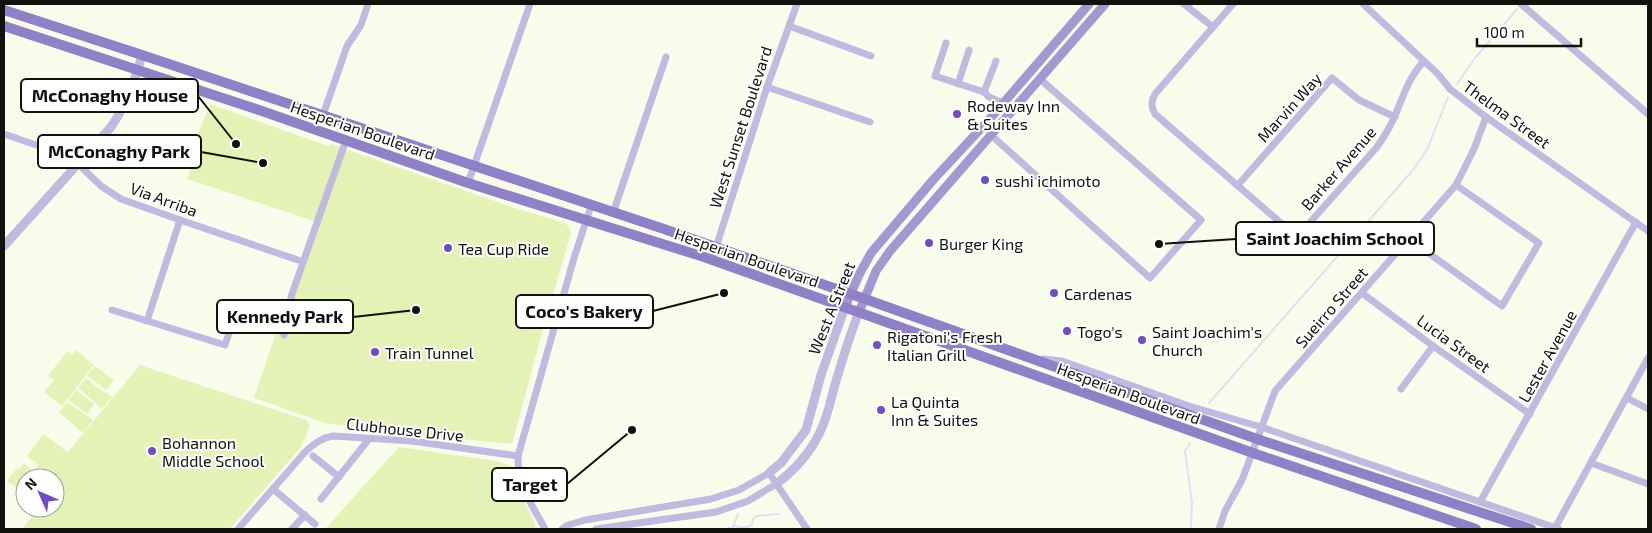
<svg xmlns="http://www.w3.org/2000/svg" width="1652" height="533" font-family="'Exo 2',sans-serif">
	<rect width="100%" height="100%" fill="#f8fdeb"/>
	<g fill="#e4f2b5">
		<polygon points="210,104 328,146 331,144 512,207 565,223 569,227 571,233 539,344 512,444 410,434 325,423 254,398 314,221 187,179 200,141 196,139"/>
		<polygon points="76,350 94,365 62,406 44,392 54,380 48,376 67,351 72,355"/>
		<polygon points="140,365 306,420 310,425 301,447 230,529 22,529 36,512 31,508 55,508 55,478 25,478 25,494 7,481 17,468 19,469 24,463 34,471 38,465 27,456 43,434 68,452"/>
		<polygon points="95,366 114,380 106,390 87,375"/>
		<polygon points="86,378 104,393 106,392 112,397 102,409 96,404 96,403 78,388"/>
		<polygon points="76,390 94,404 87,414 68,400"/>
		<polygon points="67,402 93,420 83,433 59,412"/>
		<polygon points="399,447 496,461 509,465 512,469 516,486 535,523 536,529 325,529"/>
	</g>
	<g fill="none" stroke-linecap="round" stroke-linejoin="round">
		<g stroke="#e2dff2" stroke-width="2">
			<polyline points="1457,84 1475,58 1517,9"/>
			<polyline points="1209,403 1413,170 1427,150 1448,97"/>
			<polyline points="1190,443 1185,451 1192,503 1191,529"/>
			<path d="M734,526C739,527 746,529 752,525L753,519L756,516L779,514"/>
			<polyline points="729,527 731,529"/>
			<polyline points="732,529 738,514"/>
		</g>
		<g stroke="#c0b9e0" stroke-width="7">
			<polyline points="1184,4 1213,27"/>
			<path d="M1233,4L1155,94C1151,102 1151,106 1155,114L1297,237L1377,147C1384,137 1390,127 1395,116C1403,96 1409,77 1424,61"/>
			<polyline points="1363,4 1438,74 1450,89 1486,117 1648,231"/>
			<polyline points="1521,4 1648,114"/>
			<polyline points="789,26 871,56"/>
			<polyline points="946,43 935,76 984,92 989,97 1003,103"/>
			<polyline points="958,84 969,50"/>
			<polyline points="767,87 870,122"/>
			<polyline points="984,92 996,61"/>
			<polyline points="323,115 347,46 361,25 368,4"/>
			<polyline points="4,134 71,157 101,186 121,199 180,220 298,260"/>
			<polyline points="991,135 1150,278 1201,220 1040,79"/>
			<polyline points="468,183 530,4"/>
			<polyline points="1238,185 1332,78 1359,100 1395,117"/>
			<polyline points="613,213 666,57"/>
			<polyline points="1409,239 1502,306 1539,243 1456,185"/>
			<polyline points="712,260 767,87 797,4"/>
			<polyline points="1362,293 1433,346 1530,414"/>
			<polyline points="112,310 225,345 233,321"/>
			<polyline points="147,321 180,220"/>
			<path d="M284,335C288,321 288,307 292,294L346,140"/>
			<polyline points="1043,359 1062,361 1189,406 1261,427 1559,529"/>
			<polyline points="1401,389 1433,346"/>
			<polyline points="1627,398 1648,409"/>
			<polyline points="313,456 339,477"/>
			<polyline points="1591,463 1648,484"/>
			<polyline points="273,489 315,524"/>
			<polyline points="321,499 369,439"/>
			<polyline points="1480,502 1636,222"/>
			<polyline points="1555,528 1648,358"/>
			<path d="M238,529L306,451C315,443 322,438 333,436L412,441L518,456"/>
			<polyline points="292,529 305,515"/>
			<path d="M545,529C531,503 518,487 518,456L574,258L591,206"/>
			<polyline points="562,529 568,525 585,520 711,499 739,490 769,473 807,529"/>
			<polyline points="596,529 716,512 748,501 776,484"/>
			<polyline points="1219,529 1225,511 1242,480 1275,391 1456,185 1474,149 1486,117"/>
		</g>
		<g stroke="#c0b9e0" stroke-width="9">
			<path d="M4,246L111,127C126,105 135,81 142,55"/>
			<polyline points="769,473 781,463 806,430 821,375 845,307"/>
			<path d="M776,484C795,470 810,453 820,432C828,416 831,398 836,381C843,358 850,334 859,312"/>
		</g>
		<g stroke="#a498d2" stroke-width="9">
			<polyline points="845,307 859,275 871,253 933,180 987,122 1089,4"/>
			<polyline points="859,312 876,271 890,251 1105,4"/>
		</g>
		<g stroke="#9080c7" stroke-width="10">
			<polyline points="4,10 142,55 661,228 865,299 1257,439 1531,529"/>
			<polyline points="4,26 262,111 468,183 704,257 1253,453 1476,529"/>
		</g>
	</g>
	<g fill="#714cc4" stroke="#fff" stroke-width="2">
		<circle cx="957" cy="114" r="5"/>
		<circle cx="985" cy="180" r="5"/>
		<circle cx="929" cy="243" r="5"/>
		<circle cx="448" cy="248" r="5"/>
		<circle cx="1054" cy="293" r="5"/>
		<circle cx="1067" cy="331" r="5"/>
		<circle cx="1142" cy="340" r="5"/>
		<circle cx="877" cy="345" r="5"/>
		<circle cx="375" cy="352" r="5"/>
		<circle cx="881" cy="410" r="5"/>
		<circle cx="152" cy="451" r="5"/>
	</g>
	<g text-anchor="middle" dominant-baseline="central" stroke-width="4" stroke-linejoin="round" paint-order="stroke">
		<g font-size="16" fill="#10120c" stroke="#fff" text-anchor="start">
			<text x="967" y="105">Rodeway Inn<tspan x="967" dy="18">&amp; Suites</tspan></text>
			<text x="995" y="180">sushi ichimoto</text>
			<text x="939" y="243">Burger King</text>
			<text x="458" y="248">Tea Cup Ride</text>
			<text x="1064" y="293">Cardenas</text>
			<text x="1077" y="331">Togo's</text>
			<text x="1152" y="331">Saint Joachim's<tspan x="1152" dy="18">Church</tspan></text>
			<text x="887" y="336">Rigatoni's Fresh<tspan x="887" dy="18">Italian Grill</tspan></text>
			<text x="385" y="352">Train Tunnel</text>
			<text x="891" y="401">La Quinta<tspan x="891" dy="18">Inn &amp; Suites</tspan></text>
			<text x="162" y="442">Bohannon<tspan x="162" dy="18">Middle School</tspan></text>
		</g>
		<g font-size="16" fill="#10120c" stroke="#fff">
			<text transform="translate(1289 107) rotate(-48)">Marvin Way</text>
			<text transform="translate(1507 114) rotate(36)">Thelma Street</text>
			<text transform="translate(740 127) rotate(-72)">West Sunset Boulevard</text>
			<text transform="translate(363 130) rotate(19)">Hesperian Boulevard</text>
			<text transform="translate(1338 168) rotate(-49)">Barker Avenue</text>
			<text transform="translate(164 199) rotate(20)">Via Arriba</text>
			<text transform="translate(747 257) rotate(19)">Hesperian Boulevard</text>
			<text transform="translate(1331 307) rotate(-49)">Sueirro Street</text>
			<text transform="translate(831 308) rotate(-68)">West A Street</text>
			<text transform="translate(1454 343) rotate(36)">Lucia Street</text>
			<text transform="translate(1547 356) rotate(-61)">Lester Avenue</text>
			<text transform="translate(1129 393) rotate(20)">Hesperian Boulevard</text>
			<text transform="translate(405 429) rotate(6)">Clubhouse Drive</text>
		</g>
	</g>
	<path fill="none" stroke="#10120c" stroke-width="2" d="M236 144L198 96M263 163L201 152M1159 244L1236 239M724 293L653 311M416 310L353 317M632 430L567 484"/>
	<g fill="#10120c" stroke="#fff" stroke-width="2">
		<circle cx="236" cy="144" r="5"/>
		<circle cx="263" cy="163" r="5"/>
		<circle cx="1159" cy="244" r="5"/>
		<circle cx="724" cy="293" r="5"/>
		<circle cx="416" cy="310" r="5"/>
		<circle cx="632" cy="430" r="5"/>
	</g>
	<g fill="#fff" stroke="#10120c" stroke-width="2">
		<rect x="21" y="79" width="177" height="33" rx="5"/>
		<rect x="38" y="135" width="163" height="33" rx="5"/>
		<rect x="1236" y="222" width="198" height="33" rx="5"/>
		<rect x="516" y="295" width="137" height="33" rx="5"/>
		<rect x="217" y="300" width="136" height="33" rx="5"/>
		<rect x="492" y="468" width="75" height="33" rx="5"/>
	</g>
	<g font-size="18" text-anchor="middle" font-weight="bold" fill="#10120c">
		<text x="110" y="102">McConaghy House</text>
		<text x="119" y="158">McConaghy Park</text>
		<text x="1335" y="245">Saint Joachim School</text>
		<text x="584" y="318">Coco's Bakery</text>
		<text x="285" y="323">Kennedy Park</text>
		<text x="530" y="491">Target</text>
	</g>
	<rect width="1652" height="533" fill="none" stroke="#10120c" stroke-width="10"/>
	<g transform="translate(40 493) rotate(315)"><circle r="24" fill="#ffffff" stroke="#9fa09e"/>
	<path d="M0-4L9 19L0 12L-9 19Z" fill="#714cc4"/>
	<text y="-8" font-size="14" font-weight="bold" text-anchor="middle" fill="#10120c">N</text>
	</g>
	<path d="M1477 38v8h104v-8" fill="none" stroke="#10120c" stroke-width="2.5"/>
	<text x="1484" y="38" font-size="15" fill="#10120c" stroke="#ffffff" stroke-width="4" paint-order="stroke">100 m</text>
</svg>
